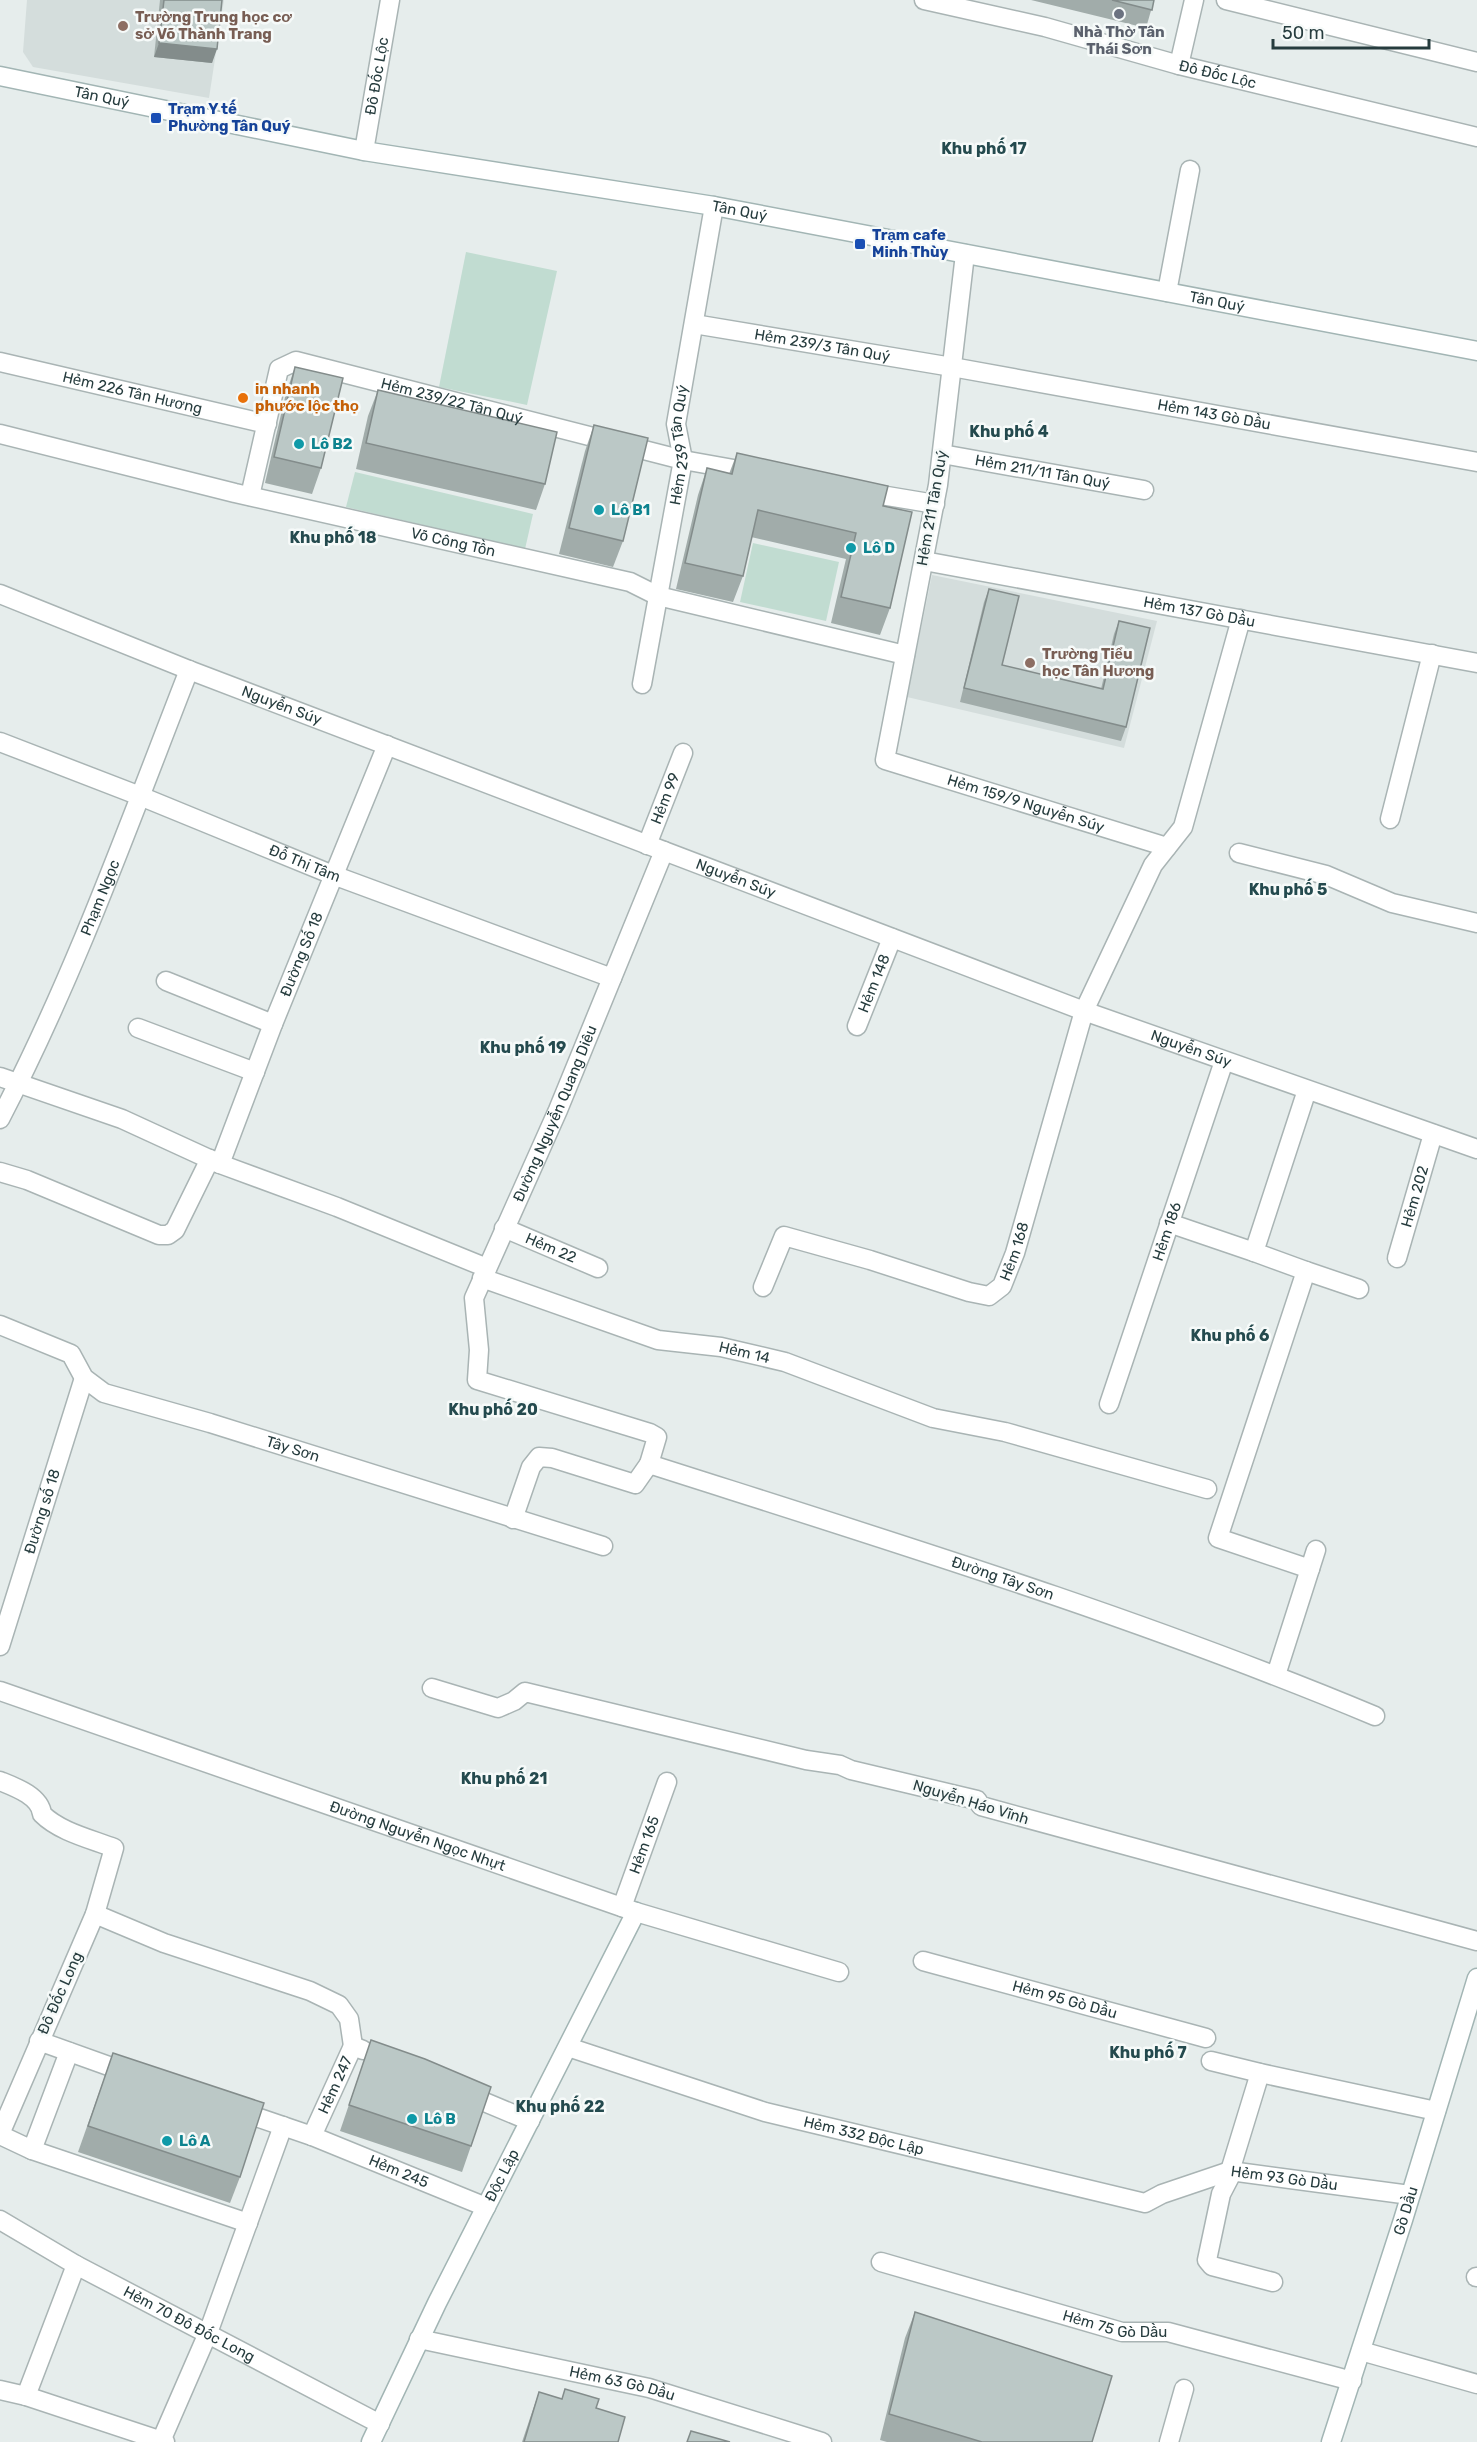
<svg xmlns="http://www.w3.org/2000/svg" width="1477" height="2442" font-family="Rubik,sans-serif">
	<rect width="100%" height="100%" fill="#e6edec"/>
	<g fill="#d4dddc">
		<polygon points="27,0 224,0 209,98 33,67 23,52"/>
		<polygon points="932,575 1157,621 1124,748 907,697"/>
	</g>
	<g fill="#c1dcd1">
		<polygon points="466,252 557,271 527,405 439,387"/>
		<polygon points="355,472 533,514 525,549 346,507"/>
		<polygon points="753,543 839,562 826,621 740,602"/>
	</g>
	<g fill="none" stroke-linecap="round" stroke-linejoin="round">
		<g stroke="#a9b4b4" stroke-width="21">
			<g id="street">
				<path id="s1" d="M924,0L1045,27L1179,65L1477,137"/>
				<polyline points="1226,0 1477,62"/>
				<polyline points="1179,65 1194,0"/>
				<path id="s2" d="M364,151L390,0"/>
				<path id="s3" d="M965,254L938,485L885,760L1167,847"/>
				<polyline points="1167,292 1190,170"/>
				<path id="s4" d="M694,324L952,367L1477,462"/>
				<path id="s5" d="M0,362L267,424"/>
				<path id="s6" d="M0,434L235,493L630,582L658,596L905,655"/>
				<path id="s7" d="M942,454L1144,490"/>
				<polyline points="863,492 935,504"/>
				<path id="s8" d="M250,496L279,369L296,361L683,460L756,473"/>
				<path id="s9" d="M924,561L1477,663"/>
				<path id="s10" d="M0,594L189,670L1084,1011L1477,1149"/>
				<path id="s11" d="M642,684L683,460L676,424L714,206"/>
				<path id="s12" d="M0,742L140,796L333,875L612,978"/>
				<polyline points="1390,819 1432,654"/>
				<path id="s13" d="M647,845L683,753"/>
				<polyline points="1239,853 1326,875 1392,903 1477,923"/>
				<polyline points="166,981 273,1024"/>
				<path id="s14" d="M857,1026L892,938"/>
				<polyline points="138,1028 255,1072"/>
				<polyline points="0,1077 122,1119 220,1164 337,1207 487,1268"/>
				<polyline points="1307,1090 1254,1252 1306,1271 1218,1538 1310,1569"/>
				<path id="s15" d="M0,1119C75,975 130,821 189,670"/>
				<path id="s16" d="M220,1164L273,1024L387,745"/>
				<polyline points="0,1172 27,1180 159,1235 168,1235 175,1230 210,1159"/>
				<polyline points="1169,1223 1254,1252"/>
				<path id="s17" d="M504,1228L598,1268"/>
				<path id="s18" d="M1397,1258L1433,1134"/>
				<polyline points="1306,1271 1359,1289"/>
				<path id="s19" d="M482,1278L658,1340L721,1347L785,1362L933,1418L1005,1432L1207,1489"/>
				<path id="s20" d="M763,1287L784,1236L870,1260L969,1292L989,1296L1002,1286L1015,1253L1084,1011L1153,865L1183,827L1241,619"/>
				<path id="s21" d="M0,1325L71,1354L84,1378L104,1393L210,1423L603,1546"/>
				<path id="s22" d="M1109,1404L1224,1061"/>
				<path id="s23" d="M649,1464L657,1437L650,1433L477,1380L479,1350L474,1298L558,1110L664,851"/>
				<path id="s24" d="M513,1519L531,1467L539,1457L552,1458L635,1484L649,1464C893,1542 1138,1617 1375,1716"/>
				<path id="s25" d="M0,1646L84,1378"/>
				<polyline points="1276,1675 1316,1550"/>
				<polyline points="432,1688 498,1708 514,1701 525,1692 806,1760 840,1765 851,1770 977,1800 981,1806 1477,1941"/>
				<path id="s26" d="M0,1691L636,1912L839,1972"/>
				<path d="M0,1781C15,1787 40,1796 42,1814C60,1832 91,1839 114,1848L95,1914L0,2134"/>
				<path id="s27" d="M622,1907L667,1782"/>
				<polyline points="95,1914 164,1943 310,1991 339,2005 349,2019 353,2046"/>
				<path id="s28" d="M923,1961L1206,2038"/>
				<polyline points="39,2041 131,2074"/>
				<path id="s29" d="M568,2047L765,2112L1145,2203L1162,2194L1230,2171L1410,2195"/>
				<polyline points="1211,2061 1260,2073 1436,2111"/>
				<polyline points="463,2093 530,2121"/>
				<path id="s30" d="M236,2110L312,2136L486,2207"/>
				<polyline points="0,2135 32,2150 69,2052"/>
				<path id="s31" d="M312,2136L353,2046L363,2050"/>
				<polyline points="32,2150 248,2223"/>
				<polyline points="1230,2171 1260,2073"/>
				<polyline points="1233,2171 1221,2194 1207,2260 1212,2266 1273,2282"/>
				<path id="s32" d="M0,2220L76,2265L380,2424"/>
				<path id="s33" d="M881,2262L1122,2332H1168L1352,2381"/>
				<polyline points="1476,2277 1477,2277"/>
				<path id="s34" d="M419,2339L649,2388L822,2442"/>
				<polyline points="1361,2351 1477,2384"/>
				<polyline points="0,2390 26,2396 165,2442"/>
				<polyline points="26,2396 76,2265"/>
				<polyline points="161,2441 208,2333 283,2126"/>
				<polyline points="1169,2442 1184,2389"/>
			</g>
		</g>
		<g stroke="#a2b5b4" stroke-width="21">
			<g id="secondary">
				<path id="s35" d="M0,76L364,151L714,206L1477,351"/>
				<path id="s36" d="M371,2442L437,2303L636,1912"/>
				<path id="s37" d="M1331,2442L1403,2220L1477,1978"/>
			</g>
		</g>
		<use href="#street" stroke="#fff" stroke-width="18"/>
		<use href="#secondary" stroke="#fff" stroke-width="18"/>
	</g>
	<g fill="#a1acaa">
		<polygon points="160,0 222,0 212,63 154,57"/>
		<polygon points="1031,0 1154,0 1146,28"/>
		<polygon points="295,367 321,468 312,494 265,483 286,393"/>
		<polygon points="378,390 545,484 536,510 356,469 368,416"/>
		<polygon points="594,425 623,541 613,567 559,554 585,451"/>
		<polygon points="737,453 883,506 890,608 880,635 831,623 846,559 751,537 743,576 733,602 676,589 698,495 707,468 729,474"/>
		<polygon points="989,589 1002,665 1101,689 1114,634 1119,621 1126,727 1121,741 960,702 984,602"/>
		<polygon points="371,2040 471,2146 462,2172 340,2131"/>
		<polygon points="113,2053 240,2177 230,2203 78,2152"/>
		<polygon points="915,2312 1092,2442 887,2442 880,2440 905,2338"/>
		<polygon points="565,2389 596,2408 618,2442 522,2442 530,2418 539,2392 562,2399"/>
	</g>
	<polygon fill="#838c8b" points="159,43 217,49 212,63 154,57"/>
	<g fill="#bbc8c6" stroke="#838c8b" stroke-width="1.5">
		<polygon points="164,0 222,0 217,49 159,43"/>
		<polygon points="1112,0 1154,0 1152,10"/>
		<polygon points="295,367 343,378 321,468 274,457"/>
		<polygon points="378,390 557,432 545,484 366,443"/>
		<polygon points="594,425 648,438 623,541 569,528"/>
		<polygon points="737,453 888,486 883,506 912,512 890,608 841,597 856,533 758,510 743,576 685,563 707,468 732,474"/>
		<polygon points="989,589 1019,596 1002,665 1103,689 1119,621 1150,628 1126,727 964,688"/>
		<polygon points="371,2040 425,2059 491,2087 471,2146 349,2105"/>
		<polygon points="113,2053 264,2103 240,2177 88,2126"/>
		<polygon points="915,2312 1112,2376 1092,2442 982,2442 889,2414"/>
		<polygon points="565,2389 599,2399 596,2408 625,2417 618,2442 524,2442 539,2392 562,2399"/>
		<polygon points="691,2431 730,2442 687,2442"/>
	</g>
	<circle fill="#6b7280" stroke="#f6faf9" stroke-width="2" cx="1119" cy="14" r="6"/>
	<g fill="#8d6e63" stroke="#f6faf9" stroke-width="2">
		<circle cx="123" cy="26" r="6"/>
		<circle cx="1030" cy="663" r="6"/>
	</g>
	<g fill="#1a4fb4" stroke="#f6faf9" stroke-width="2">
		<rect x="150" y="112" width="12" height="12" rx="3"/>
		<rect x="854" y="238" width="12" height="12" rx="3"/>
	</g>
	<circle fill="#e8710a" stroke="#f6faf9" stroke-width="2" cx="243" cy="398" r="6"/>
	<g fill="#0f9aa8" stroke="#f6faf9" stroke-width="2">
		<circle cx="299" cy="444" r="6"/>
		<circle cx="599" cy="510" r="6"/>
		<circle cx="851" cy="548" r="6"/>
		<circle cx="412" cy="2119" r="6"/>
		<circle cx="167" cy="2141" r="6"/>
	</g>
	<g text-anchor="middle" dominant-baseline="central" stroke-width="5" stroke-linejoin="round" paint-order="stroke">
		<g font-size="15" font-weight="bold" fill="#785e54" stroke="#f6faf9" text-anchor="start">
			<text x="135" y="17">Trường Trung học cơ<tspan x="135" dy="17">sở Võ Thành Trang</tspan></text>
			<text x="1042" y="654">Trường Tiểu<tspan x="1042" dy="17">học Tân Hương</tspan></text>
		</g>
		<g font-size="15" font-weight="bold" fill="#5b616d" stroke="#f6faf9">
			<text x="1119" y="32">Nhà Thờ Tân<tspan x="1119" dy="17">Thái Sơn</tspan></text>
		</g>
		<g font-size="15" fill="#263c3e" stroke="#f6faf9">
			<text stroke="none"><textPath href="#s1" startOffset="303">Đô Đốc Lộc</textPath></text>
			<text stroke="none"><textPath href="#s2" startOffset="76">Đô Đốc Lộc</textPath></text>
			<text stroke="none"><textPath href="#s35" startOffset="104">Tân Quý</textPath></text>
			<text stroke="none"><textPath href="#s35" startOffset="752">Tân Quý</textPath></text>
			<text stroke="none"><textPath href="#s35" startOffset="1238">Tân Quý</textPath></text>
			<text stroke="none"><textPath href="#s4" startOffset="130">Hẻm 239/3 Tân Quý</textPath></text>
			<text stroke="none"><textPath href="#s5" startOffset="136">Hẻm 226 Tân Hương</textPath></text>
			<text stroke="none"><textPath href="#s8" startOffset="310">Hẻm 239/22 Tân Quý</textPath></text>
			<text stroke="none"><textPath href="#s4" startOffset="528">Hẻm 143 Gò Dầu</textPath></text>
			<text stroke="none"><textPath href="#s11" startOffset="243">Hẻm 239 Tân Quý</textPath></text>
			<text stroke="none"><textPath href="#s7" startOffset="102">Hẻm 211/11 Tân Quý</textPath></text>
			<text transform="translate(932 508) rotate(-80)">Hẻm 211 Tân Quý</text>
			<text stroke="none"><textPath href="#s6" startOffset="466">Võ Công Tồn</textPath></text>
			<text stroke="none"><textPath href="#s9" startOffset="280">Hẻm 137 Gò Dầu</textPath></text>
			<text stroke="none"><textPath href="#s10" startOffset="303">Nguyễn Súy</textPath></text>
			<text stroke="none"><textPath href="#s13" startOffset="50">Hẻm 99</textPath></text>
			<text stroke="none"><textPath href="#s3" startOffset="660">Hẻm 159/9 Nguyễn Súy</textPath></text>
			<text stroke="none"><textPath href="#s12" startOffset="328">Đỗ Thị Tâm</textPath></text>
			<text stroke="none"><textPath href="#s10" startOffset="789">Nguyễn Súy</textPath></text>
			<text stroke="none"><textPath href="#s15" startOffset="243">Phạm Ngọc</textPath></text>
			<text stroke="none"><textPath href="#s16" startOffset="225">Đường Số 18</textPath></text>
			<text stroke="none"><textPath href="#s14" startOffset="46">Hẻm 148</textPath></text>
			<text stroke="none"><textPath href="#s10" startOffset="1275">Nguyễn Súy</textPath></text>
			<text stroke="none"><textPath href="#s23" startOffset="501">Đường Nguyễn Quang Diêu</textPath></text>
			<text stroke="none"><textPath href="#s18" startOffset="64">Hẻm 202</textPath></text>
			<text stroke="none"><textPath href="#s22" startOffset="182">Hẻm 186</textPath></text>
			<text stroke="none"><textPath href="#s17" startOffset="51">Hẻm 22</textPath></text>
			<text stroke="none"><textPath href="#s20" startOffset="322">Hẻm 168</textPath></text>
			<text stroke="none"><textPath href="#s19" startOffset="274">Hẻm 14</textPath></text>
			<text stroke="none"><textPath href="#s21" startOffset="326">Tây Sơn</textPath></text>
			<text stroke="none"><textPath href="#s25" startOffset="141">Đường số 18</textPath></text>
			<text stroke="none"><textPath href="#s24" startOffset="564">Đường Tây Sơn</textPath></text>
			<text transform="translate(971 1802) rotate(17)">Nguyễn Háo Vĩnh</text>
			<text stroke="none"><textPath href="#s26" startOffset="442">Đường Nguyễn Ngọc Nhựt</textPath></text>
			<text stroke="none"><textPath href="#s27" startOffset="66">Hẻm 165</textPath></text>
			<text transform="translate(60 1993) rotate(-66)">Đô Đốc Long</text>
			<text stroke="none"><textPath href="#s28" startOffset="147">Hẻm 95 Gò Dầu</textPath></text>
			<text stroke="none"><textPath href="#s31" startOffset="56">Hẻm 247</textPath></text>
			<text stroke="none"><textPath href="#s29" startOffset="309">Hẻm 332 Độc Lập</textPath></text>
			<text stroke="none"><textPath href="#s30" startOffset="174">Hẻm 245</textPath></text>
			<text stroke="none"><textPath href="#s36" startOffset="297">Độc Lập</textPath></text>
			<text stroke="none"><textPath href="#s29" startOffset="744">Hẻm 93 Gò Dầu</textPath></text>
			<text stroke="none"><textPath href="#s37" startOffset="243">Gò Dầu</textPath></text>
			<text stroke="none"><textPath href="#s32" startOffset="216">Hẻm 70 Đô Đốc Long</textPath></text>
			<text stroke="none"><textPath href="#s33" startOffset="243">Hẻm 75 Gò Dầu</textPath></text>
			<text stroke="none"><textPath href="#s34" startOffset="208">Hẻm 63 Gò Dầu</textPath></text>
		</g>
		<g font-size="15" font-weight="bold" fill="#164399" stroke="#f6faf9" text-anchor="start">
			<text x="168" y="109">Trạm Y tế<tspan x="168" dy="17">Phường Tân Quý</tspan></text>
			<text x="872" y="235">Trạm cafe<tspan x="872" dy="17">Minh Thùy</tspan></text>
		</g>
		<g font-size="15" font-weight="bold" fill="#c56008" stroke="#f6faf9" text-anchor="start">
			<text x="255" y="389">in nhanh<tspan x="255" dy="17">phước lộc thọ</tspan></text>
		</g>
		<g font-size="15" font-weight="bold" fill="#0d838f" stroke="#f6faf9" text-anchor="start">
			<text x="311" y="444">Lô B2</text>
			<text x="611" y="510">Lô B1</text>
			<text x="863" y="548">Lô D</text>
			<text x="424" y="2119">Lô B</text>
			<text x="179" y="2141">Lô A</text>
		</g>
		<g font-size="16" font-weight="bold" fill="#244a4e" stroke="#f6faf9">
			<text x="984" y="148">Khu phố 17</text>
			<text x="1009" y="431">Khu phố 4</text>
			<text x="333" y="537">Khu phố 18</text>
			<text x="1288" y="889">Khu phố 5</text>
			<text x="523" y="1047">Khu phố 19</text>
			<text x="1230" y="1335">Khu phố 6</text>
			<text x="493" y="1409">Khu phố 20</text>
			<text x="504" y="1778">Khu phố 21</text>
			<text x="1148" y="2052">Khu phố 7</text>
			<text x="560" y="2106">Khu phố 22</text>
		</g>
	</g>
	<path d="M1273 39v9h156v-9" fill="none" stroke="#263c3e" stroke-width="3"/>
	<text x="1282" y="39" font-size="18" fill="#263c3e" stroke="#f6faf9" stroke-width="4.5" paint-order="stroke">50 m</text>
</svg>
